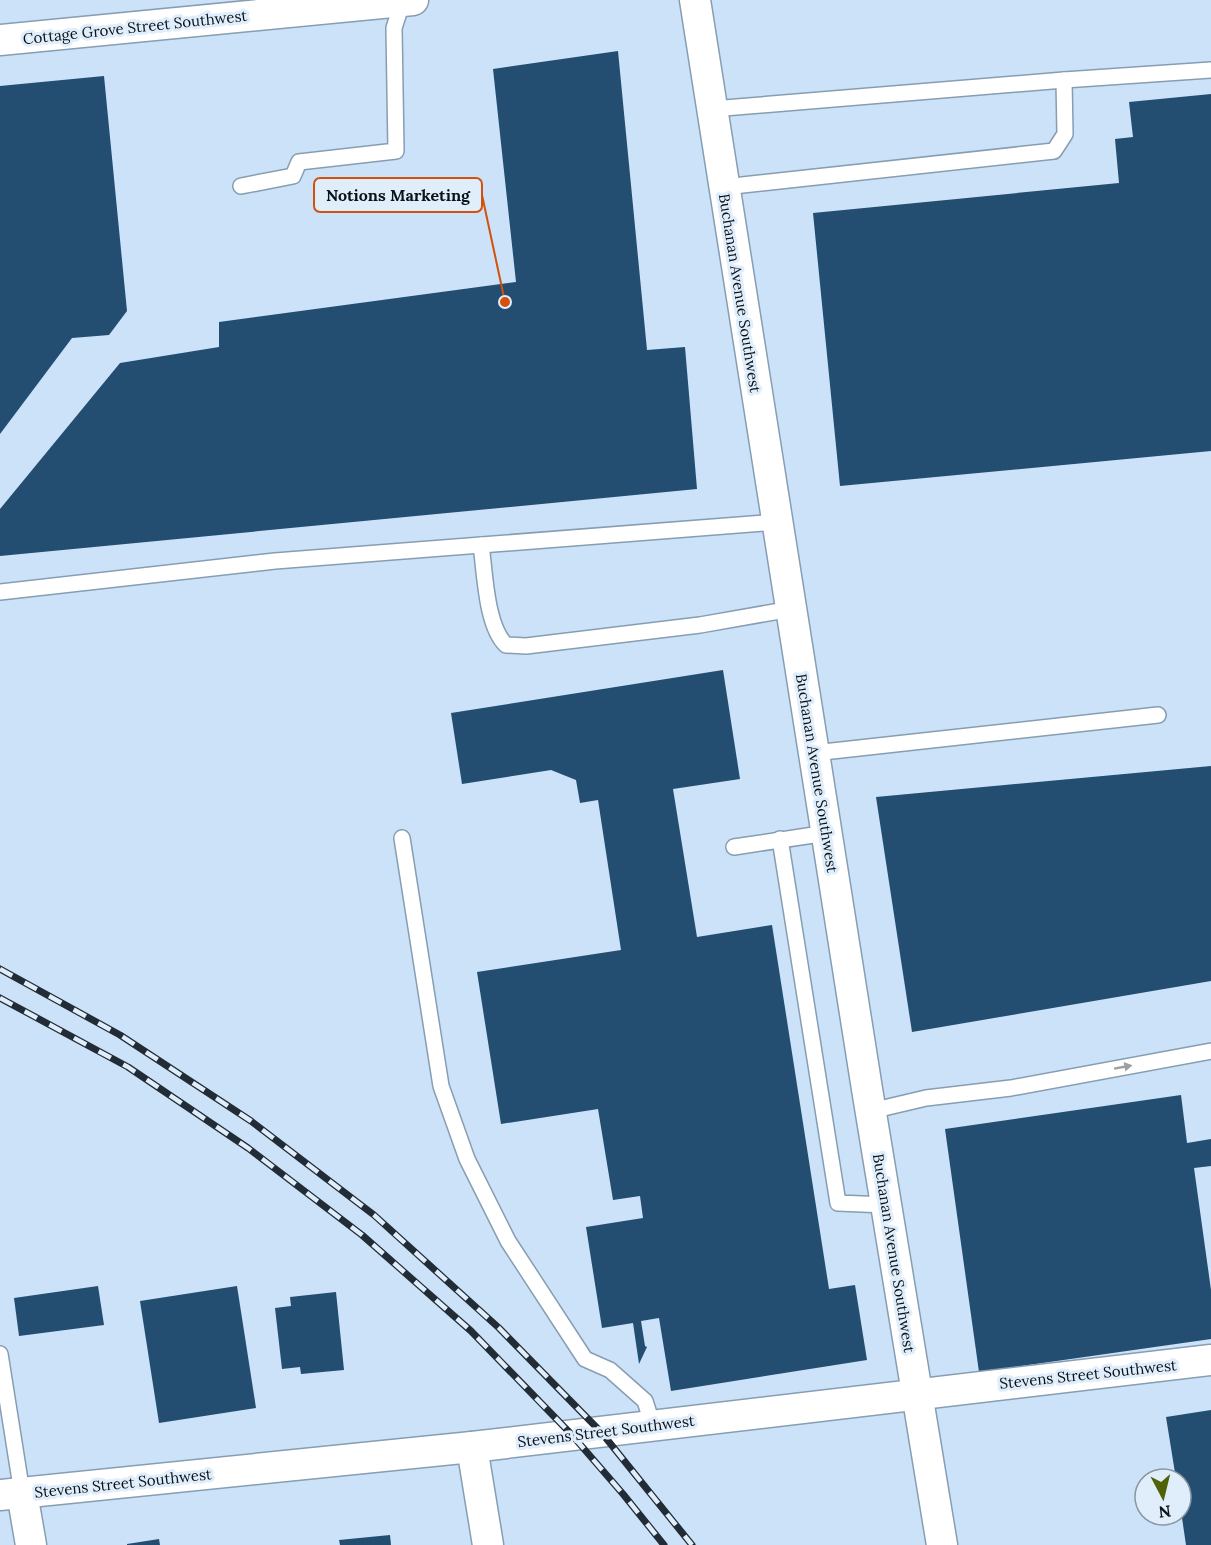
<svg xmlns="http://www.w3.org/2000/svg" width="1211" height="1545" font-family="Lora,serif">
	<rect width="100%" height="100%" fill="#cbe2f8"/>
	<g fill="#234d71">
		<polygon points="618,51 647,350 685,347 697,489 0,556 0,509 120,363 219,347 219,322 516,282 493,69"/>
		<polygon points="104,76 127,311 109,335 72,338 0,434 0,86"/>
		<polygon points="1211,94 1211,451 840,486 813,213 1119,183 1115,139 1133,137 1129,102"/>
		<polygon points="723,670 740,779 673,789 697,937 772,925 829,1289 855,1285 867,1360 671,1391 659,1318 641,1321 645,1346 647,1347 639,1364 633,1323 602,1328 586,1227 643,1218 640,1196 613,1200 598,1109 501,1124 477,972 621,950 598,800 580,803 576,780 551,770 462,784 451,713"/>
		<polygon points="1211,766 1211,981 912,1032 876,797"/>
		<polygon points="1181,1095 1187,1143 1211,1139 1211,1166 1194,1168 1211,1290 1211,1339 979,1372 945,1129"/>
		<polygon points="98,1286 104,1325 19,1336 14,1298"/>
		<polygon points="237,1286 256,1408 159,1423 140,1301"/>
		<polygon points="336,1292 344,1370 301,1374 300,1367 282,1369 275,1308 291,1306 290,1297"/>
		<polygon points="1211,1410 1211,1545 1186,1545 1181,1511 1181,1479 1176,1479 1166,1417"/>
		<polygon points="390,1535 391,1545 340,1545 339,1540"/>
		<polygon points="159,1539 160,1545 127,1545 127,1544"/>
	</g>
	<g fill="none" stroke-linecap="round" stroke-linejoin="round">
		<g stroke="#879db2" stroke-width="18">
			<g id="service">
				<polyline points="712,109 1064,80 1211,70"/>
				<polyline points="241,186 293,176 299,162 396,151 394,28 403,0"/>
				<polyline points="724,187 1054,151 1065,134 1064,80"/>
				<path d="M481,545C485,573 486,626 506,645L526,646L700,625L791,609"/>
				<polyline points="0,592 275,561 777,522"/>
				<polyline points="814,753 1158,715"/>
				<polyline points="402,838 441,1086 467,1159 508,1241 585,1359 610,1370 645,1401 653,1426"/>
				<polyline points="780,839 838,1203 886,1205"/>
				<polyline points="734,847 827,833"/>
				<polyline points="871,1111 926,1098 1011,1088 1211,1051"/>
				<polyline points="0,1354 22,1493"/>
			</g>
		</g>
		<g stroke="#879db2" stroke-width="33">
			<g id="minor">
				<polyline points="695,0 867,1089 942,1545"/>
				<polyline points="0,40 413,0"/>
				<polyline points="472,1447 488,1545"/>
				<polyline points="22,1493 31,1545"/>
				<polyline points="0,1495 472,1447 1211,1360"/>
			</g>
		</g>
		<use href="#service" stroke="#fff" stroke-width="15"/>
		<use href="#minor" stroke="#fff" stroke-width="30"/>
		<g stroke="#222c36" stroke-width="7">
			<g id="rail">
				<polyline points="0,969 120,1035 251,1121 374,1215 499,1328 601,1432 692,1545"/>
				<polyline points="0,998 128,1067 248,1148 362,1235 471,1331 572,1435 623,1494 664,1545"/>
			</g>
		</g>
		<use href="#rail" stroke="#e0eefb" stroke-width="4.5" stroke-dasharray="14" stroke-linecap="butt"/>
	</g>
	<defs><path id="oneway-solid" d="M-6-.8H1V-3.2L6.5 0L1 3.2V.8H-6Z" transform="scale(1.5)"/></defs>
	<use fill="#9da0a3" href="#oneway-solid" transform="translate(1123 1067) rotate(-10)"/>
	<g text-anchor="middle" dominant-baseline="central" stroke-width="6" stroke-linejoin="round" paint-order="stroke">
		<g font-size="15" fill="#091119" stroke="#e0eefb">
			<text transform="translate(135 27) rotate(-6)">Cottage Grove Street Southwest</text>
			<text transform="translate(740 293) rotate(81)">Buchanan Avenue Southwest</text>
			<text transform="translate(817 773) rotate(81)">Buchanan Avenue Southwest</text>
			<text transform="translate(894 1253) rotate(81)">Buchanan Avenue Southwest</text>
			<text transform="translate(1088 1374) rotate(-6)">Stevens Street Southwest</text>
			<text transform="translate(606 1431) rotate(-7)">Stevens Street Southwest</text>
			<text transform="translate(123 1483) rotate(-6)">Stevens Street Southwest</text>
		</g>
	</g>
	<path fill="none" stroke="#d2520d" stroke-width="2" d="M505 302L482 195"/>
	<circle fill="#d2520d" stroke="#e0eefb" stroke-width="2" cx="505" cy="302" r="6"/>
	<rect fill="#e0eefb" stroke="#d2520d" stroke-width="2" x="314" y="178" width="168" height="34" rx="6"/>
	<g font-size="16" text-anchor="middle" font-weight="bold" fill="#091119">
		<text x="398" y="201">Notions Marketing</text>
	</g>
	<g transform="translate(1163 1497) rotate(173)"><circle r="28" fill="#e0eefb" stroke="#8a96a1" stroke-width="1.5"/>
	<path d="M0-4.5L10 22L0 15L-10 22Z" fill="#506106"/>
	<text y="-9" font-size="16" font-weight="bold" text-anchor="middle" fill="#091119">N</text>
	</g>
</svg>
